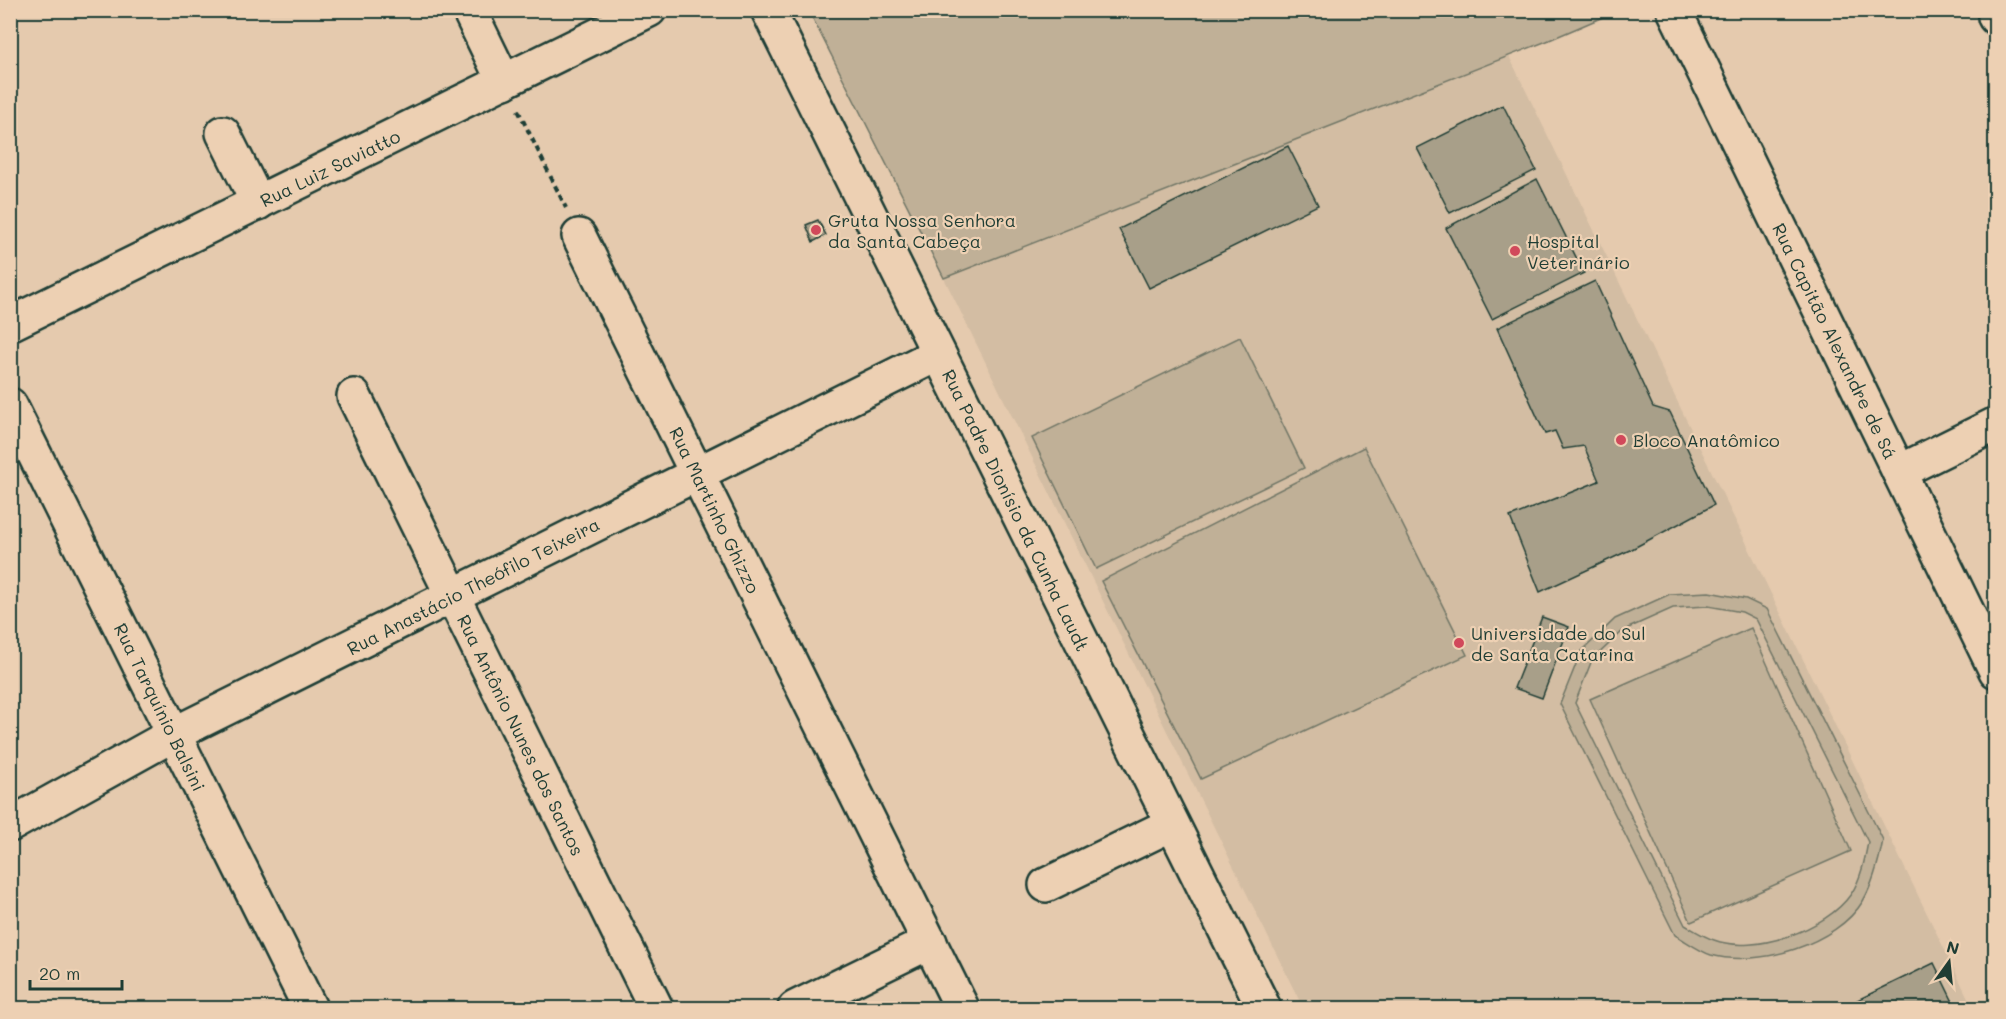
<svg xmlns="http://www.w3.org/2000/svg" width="2006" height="1019" font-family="Mali,sans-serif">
	<rect width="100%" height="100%" fill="#e5caae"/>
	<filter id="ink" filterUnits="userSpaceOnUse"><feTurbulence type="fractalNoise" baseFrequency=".0167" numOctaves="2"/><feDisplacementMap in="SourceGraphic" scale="12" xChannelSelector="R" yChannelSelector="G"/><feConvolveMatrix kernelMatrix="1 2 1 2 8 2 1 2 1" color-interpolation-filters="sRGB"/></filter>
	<g filter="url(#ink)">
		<polygon fill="#d3bda3" points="1508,54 1973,1008 1303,1008 944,278"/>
		<g fill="#c0b097" stroke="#707666" stroke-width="1.5" fill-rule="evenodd">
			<polygon points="1350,10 1355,13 1365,10 1617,11 1547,41 944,278 809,11"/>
			<polygon points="1240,337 1304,468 1096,569 1032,438"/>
			<polygon points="1364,447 1467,655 1201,779 1101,581"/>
			<path d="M1709,592L1746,599L1767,609L1883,840C1879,861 1874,882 1863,901C1837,944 1759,968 1711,955C1699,951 1686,941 1675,935L1560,704L1581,652L1615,619L1670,594ZM1708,606L1742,612L1756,619L1868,842C1865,859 1861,879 1851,894C1826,930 1755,955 1714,940C1704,937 1694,930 1685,925L1575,703L1592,660L1624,630L1673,608Z"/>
			<polygon points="1751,628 1851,851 1691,922 1590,699"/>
		</g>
		<g fill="#a89f89" stroke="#1f3d34" stroke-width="1.5">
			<polygon points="1503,105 1536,170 1450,213 1417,148"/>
			<polygon points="1288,146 1318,205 1149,288 1119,229"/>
			<polygon points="1537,179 1584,273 1492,319 1446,228"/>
			<polygon points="818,220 826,235 813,242 806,225"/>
			<polygon points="1595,281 1653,407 1670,412 1714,505 1632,549 1540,592 1510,517 1599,481 1584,446 1563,449 1555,431 1545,434 1497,328"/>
			<polygon points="1542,617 1569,627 1542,698 1514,688"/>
			<polygon points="1934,963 1956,1008 1841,1008"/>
		</g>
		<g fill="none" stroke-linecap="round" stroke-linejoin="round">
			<g stroke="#1f3d34" stroke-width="38">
				<g id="minor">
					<polyline points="469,10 504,82"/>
					<polyline points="768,10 1264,1008"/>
					<polyline points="1674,10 1996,671"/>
					<polyline points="1995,17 1996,18"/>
					<polyline points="223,133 258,203"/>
					<polyline points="579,236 962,1008"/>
					<polyline points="10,324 649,10"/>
					<polyline points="354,396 656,1008"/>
					<polyline points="10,405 310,1008"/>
					<polyline points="1899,472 1996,424"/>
					<polyline points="10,825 174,734 938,354"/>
					<polyline points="1046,885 1172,824"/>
					<polyline points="795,1008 930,942"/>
				</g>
			</g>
			<polyline stroke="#1f3d34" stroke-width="4" stroke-dasharray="6 4.5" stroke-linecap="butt" points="518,110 566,208"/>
			<use href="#minor" stroke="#edd0b3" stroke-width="33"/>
		</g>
	</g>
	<g fill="#d1495b" stroke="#edd0b3" stroke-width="2">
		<circle cx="816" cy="230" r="6"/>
		<circle cx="1515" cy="251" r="6"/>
		<circle cx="1621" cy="440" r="6"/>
		<circle cx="1459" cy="643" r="6"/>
	</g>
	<g text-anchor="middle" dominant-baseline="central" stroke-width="4.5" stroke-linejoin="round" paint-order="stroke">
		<g font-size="18" fill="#1f3d34" stroke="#edd0b3">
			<text transform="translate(330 168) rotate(-26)">Rua Luiz Saviatto</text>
			<text transform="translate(1835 341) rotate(64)">Rua Capitão Alexandre de Sá</text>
			<text transform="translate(715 510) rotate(64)">Rua Martinho Ghizzo</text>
			<text transform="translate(1016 510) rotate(64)">Rua Padre Dionísio da Cunha Laudt</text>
			<text transform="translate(473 586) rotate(-27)">Rua Anastácio Theófilo Teixeira</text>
			<text transform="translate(160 707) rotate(64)">Rua Tarquínio Balsini</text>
			<text transform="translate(521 735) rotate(64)">Rua Antônio Nunes dos Santos</text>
		</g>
		<g font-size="18" fill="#1f3d34" stroke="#edd0b3" text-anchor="start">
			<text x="828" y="220">Gruta Nossa Senhora<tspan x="828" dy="21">da Santa Cabeça</tspan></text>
			<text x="1527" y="241">Hospital<tspan x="1527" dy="21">Veterinário</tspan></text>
			<text x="1633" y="440">Bloco Anatômico</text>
			<text x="1471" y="633">Universidade do Sul<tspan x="1471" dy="21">de Santa Catarina</tspan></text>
		</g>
	</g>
	<rect width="2006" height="1019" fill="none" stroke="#edd0b3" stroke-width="36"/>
	<rect x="18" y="18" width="1970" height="983" fill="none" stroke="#1f3d34" stroke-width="2" filter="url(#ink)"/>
	<g transform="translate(1949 962) rotate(15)" stroke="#edd0b3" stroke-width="4.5" paint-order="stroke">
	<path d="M0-4.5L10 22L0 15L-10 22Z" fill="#1f3d34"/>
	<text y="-9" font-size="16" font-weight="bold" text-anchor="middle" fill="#1f3d34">N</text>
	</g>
	<path d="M30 980v9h92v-9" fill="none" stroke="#1f3d34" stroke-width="3"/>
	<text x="39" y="980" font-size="18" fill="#1f3d34" stroke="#edd0b3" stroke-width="4.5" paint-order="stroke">20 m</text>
</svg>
